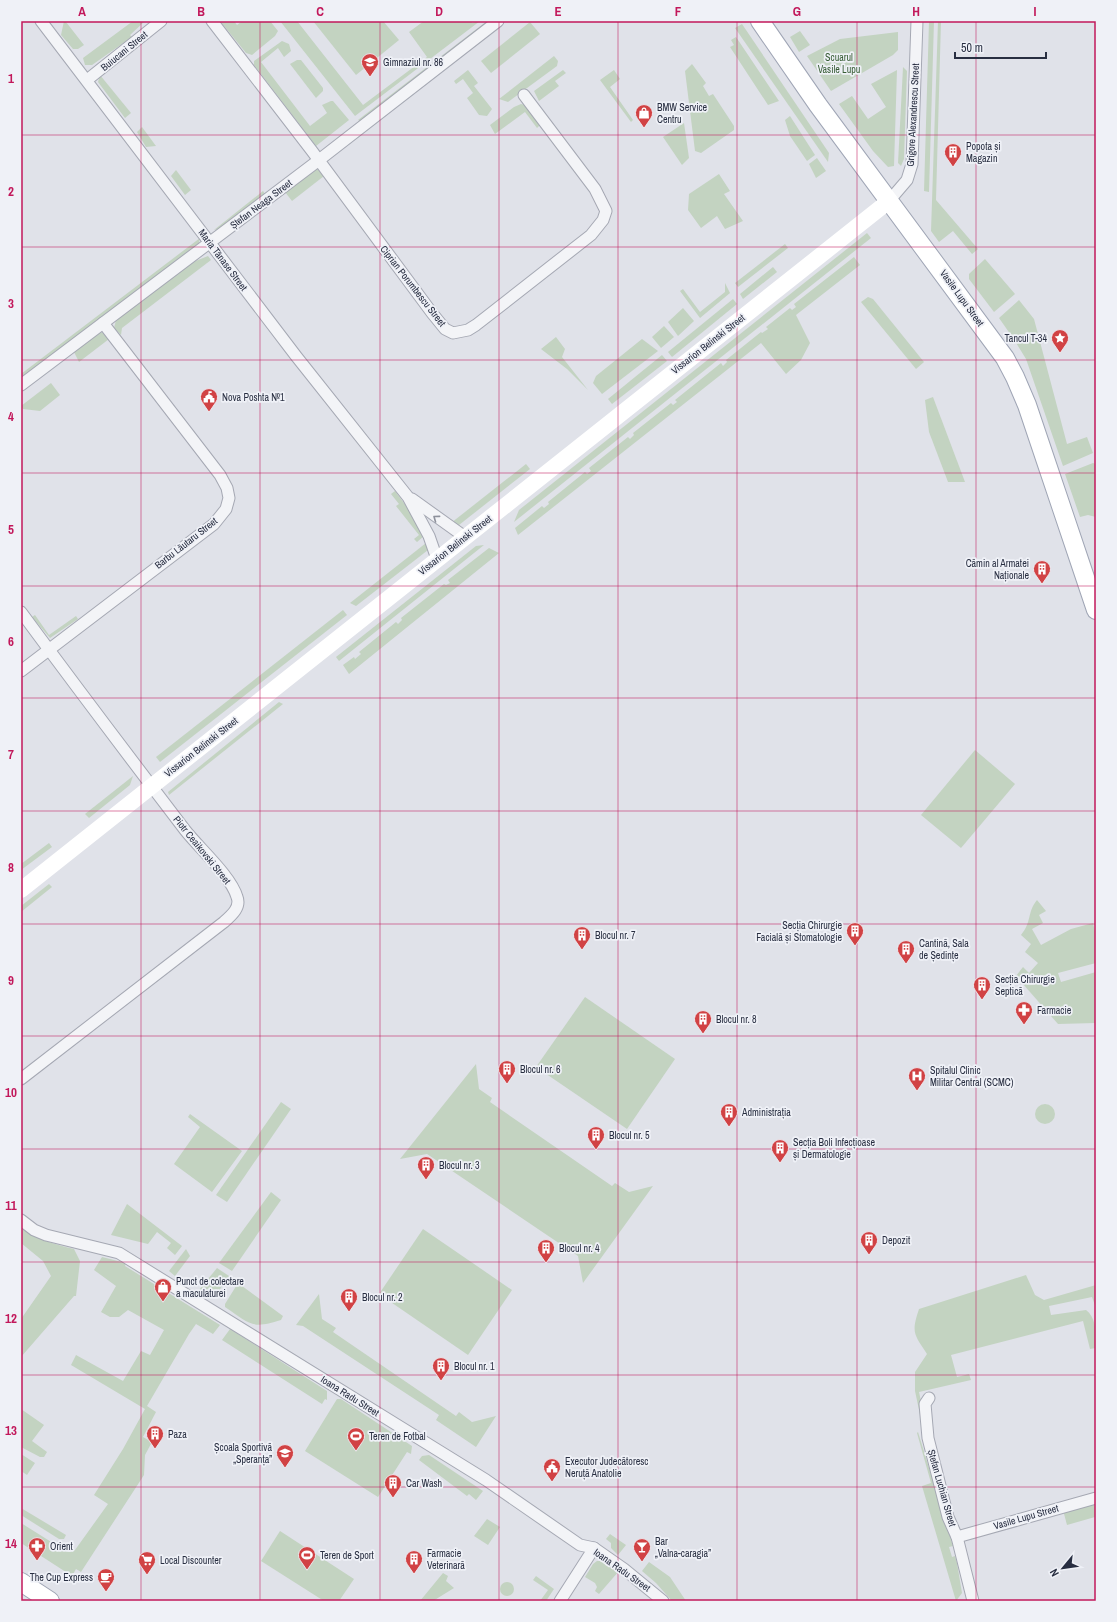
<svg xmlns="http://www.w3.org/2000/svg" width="1117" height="1622" font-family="'Archivo Narrow',sans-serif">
	<rect width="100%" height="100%" fill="#e0e2e9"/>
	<g fill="#c3d3c1">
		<polygon points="64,21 67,21 66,22 84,45 78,49 73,49 61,35"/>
		<polygon points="133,21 145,21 130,35 132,37 92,65 85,65 83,58"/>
		<polygon points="220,21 234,21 237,25 242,21 270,21 278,31 275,36 252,55 246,53"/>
		<polygon points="280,21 297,21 363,105 427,57 409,32 424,21 471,21 472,23 480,21 355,116"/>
		<polygon points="313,21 383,21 399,40 356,75"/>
		<polygon points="487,21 493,21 360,121 358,120"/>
		<polygon points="929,21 934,21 929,192 924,191"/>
		<polygon points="938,21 941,21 936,200 978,249 972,254 953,231 939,242 931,231"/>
		<polygon points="530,22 540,34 491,73 481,61"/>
		<polygon points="742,24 829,153 828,162 735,28"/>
		<polygon points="800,31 810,45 799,52 790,37"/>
		<polygon points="898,32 898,50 893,55 831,91 807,56 840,39"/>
		<polygon points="736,37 779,101 768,105 730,47 734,45 731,40"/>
		<polygon points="282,41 289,44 291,51 284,57 278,48 261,62 310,126 327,113 322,105 331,101 333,101 349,120 316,146 254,65 254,61"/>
		<polygon points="554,56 558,61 557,66 508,102 499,99"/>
		<polygon points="297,60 301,60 323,88 323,91 316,98 290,64"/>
		<polygon points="692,64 706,83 703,86 709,96 713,94 734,126 734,130 701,153 695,151 685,71"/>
		<polygon points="903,67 907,71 904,159 901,166 898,163"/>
		<polygon points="468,70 478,83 474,86 492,109 487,116 479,115 467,98 473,93 463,79 456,84 454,81"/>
		<polygon points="563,70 566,73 555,81 559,86 539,101 534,91"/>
		<polygon points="614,70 620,79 610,87 633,120 631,122 600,80"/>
		<polygon points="897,70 894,166 888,167 873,151 839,104 852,96 868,119 886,107 871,84"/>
		<polygon points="100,75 131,113 125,118 98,82"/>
		<polygon points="521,104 525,105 540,125 537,128 525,112 495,134 490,125 514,107"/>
		<polygon points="790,116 815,155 807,161 790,136 785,120"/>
		<polygon points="684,123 689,158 682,165 663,137"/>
		<polygon points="142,127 156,146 146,147 137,132"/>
		<polygon points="817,158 826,171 816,178 809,164"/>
		<polygon points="317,169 324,176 292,201 285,192"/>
		<polygon points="176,170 191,190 185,195 171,176"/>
		<polygon points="719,174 730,191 724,194 743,221 725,229 717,216 701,228 688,210 689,194"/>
		<polygon points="263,191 265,194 218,229 214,230"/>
		<polygon points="867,233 871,238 514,522 519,510"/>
		<polygon points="200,238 199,243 21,378 21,374"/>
		<polygon points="785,244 788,248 738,287 735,283"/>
		<polygon points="208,256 211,260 122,328 121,335 114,328 116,320 193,262"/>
		<polygon points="854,257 860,265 796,315 810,343 801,360 786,374 761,343 518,535 515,528 542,506 544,508 549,504 548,502 585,472 587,474 591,471 589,468 628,437 630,439 634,435 633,433 671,403 673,405 677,402 675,400 721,363 723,366 727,362 726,360 761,332 762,333 768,329 766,327 790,308 792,310 796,307 794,304"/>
		<polygon points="985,259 1015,294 994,312 969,279 969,274"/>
		<polygon points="773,267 777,272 743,299 740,294"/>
		<polygon points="725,283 730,293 700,318 680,291 683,289 700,312 725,292"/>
		<polygon points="868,297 873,299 924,362 916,369 861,302"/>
		<polygon points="733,299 737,304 672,357 668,352"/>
		<polygon points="1019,300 1034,319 1067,444 1087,437 1093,453 1063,466 1026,359 1013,338 999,318"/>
		<polygon points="683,308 694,321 678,336 668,322"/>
		<polygon points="664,326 674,337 661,348 652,337"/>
		<polygon points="101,332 104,334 109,339 79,362 74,352"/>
		<polygon points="556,337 565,349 562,357 588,390 567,369 541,349"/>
		<polygon points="642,339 658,351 602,394 593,383 596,376"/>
		<polygon points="662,355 667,361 612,404 608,399"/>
		<polygon points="51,383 60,395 40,411 23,409 21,406"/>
		<polygon points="933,397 965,482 948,482 929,432 925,400"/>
		<polygon points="1093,463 1096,464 1096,517 1088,515 1080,517 1065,474"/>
		<polygon points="526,464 530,469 459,525 451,523"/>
		<polygon points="395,491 419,523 424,536 417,542 414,539 419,535 396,506 399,504 391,494"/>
		<polygon points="426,543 428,545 428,550 356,606 350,603"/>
		<polygon points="484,545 339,661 336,657 476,546"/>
		<polygon points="489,548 499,553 349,674 343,665 354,657 355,659 361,654 359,652 396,622 398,624 402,620 401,618 444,584 446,585 450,583 448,580"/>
		<polygon points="343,610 347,615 160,762 156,757"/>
		<polygon points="35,615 49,635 76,616 78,619 50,638 32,617"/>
		<polygon points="279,702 283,704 169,795 168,792"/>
		<polygon points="975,750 1015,784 961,848 921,815"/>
		<polygon points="133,776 130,785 89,818 85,814"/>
		<polygon points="49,843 52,847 21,870 21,864"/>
		<polygon points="49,884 52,887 21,912 21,906"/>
		<path d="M1037,900L1046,911L1039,915L1043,923L1032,929L1041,945L1071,929L1093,923L1096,936V963L1058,973L1061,982L1096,972V1023L1058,1024L1016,976L1023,967L1029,973L1038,963L1025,952L1031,944L1021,935C1032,922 1027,912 1037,900Z"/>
		<polygon points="585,997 675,1059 627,1129 536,1067"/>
		<polygon points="476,1064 479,1089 492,1098 490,1102 612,1186 615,1183 629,1192 653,1186 583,1283 578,1256 427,1154 400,1159"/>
		<polygon points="281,1102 291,1109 227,1202 216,1195"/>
		<circle cx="1045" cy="1114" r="10"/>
		<polygon points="190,1114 242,1151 212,1192 174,1164 200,1127 188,1117"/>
		<polygon points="271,1192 281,1200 232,1271 219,1263"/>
		<polygon points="127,1204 182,1246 175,1255 167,1248 171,1243 157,1232 148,1244 111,1235"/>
		<path d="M21,1227C37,1240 54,1244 74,1249L80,1261L76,1296H74L21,1357V1319L51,1276L43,1261L21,1243Z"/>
		<polygon points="423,1229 512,1290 468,1355 379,1294"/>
		<polygon points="186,1249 190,1256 175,1276 169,1271"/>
		<polygon points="102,1257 126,1263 125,1266 220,1325 213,1334 196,1324 189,1334 147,1406 156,1412 143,1437 152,1442 145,1455 144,1475 81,1572 76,1569 72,1576 21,1543 21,1523 64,1550 70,1552 75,1550 108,1504 94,1495 123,1449 145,1409 71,1365 76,1355 123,1381 141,1351 150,1355 164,1330 128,1310 119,1317 110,1317 101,1312 116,1286 94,1270"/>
		<polygon points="217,1268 229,1276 216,1295 209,1299 200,1294 199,1290"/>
		<path d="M1026,1275L1035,1295L1044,1300L1096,1285V1308L1092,1297L1049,1306L1051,1315L1086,1310C1097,1318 1096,1335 1096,1348L1090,1349L1083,1321L951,1355L957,1377L969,1374L971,1380L919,1392L924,1415L922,1424L915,1391V1372L927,1354C914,1334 911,1333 919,1309Z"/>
		<path d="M238,1283L283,1316L281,1320C251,1330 249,1323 225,1307V1304Z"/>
		<polygon points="319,1294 322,1319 336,1328 333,1332 456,1416 459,1412 472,1422 496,1416 476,1447 436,1420 439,1415 303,1326 296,1325"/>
		<polygon points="230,1329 327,1391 327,1400 325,1399 322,1404 222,1340"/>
		<polygon points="337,1399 341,1399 412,1446 411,1454 407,1452 378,1497 305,1451"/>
		<polygon points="21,1409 44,1425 32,1441 47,1452 44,1457 40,1457 21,1447"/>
		<polygon points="918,1432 953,1546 949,1547 952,1557 955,1556 957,1563 962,1593 956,1601 922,1486 931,1483 917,1433"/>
		<polygon points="21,1454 35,1463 27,1475 21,1471"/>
		<polygon points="429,1455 483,1491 476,1500 469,1494 467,1496 419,1460 422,1456"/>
		<polygon points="1094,1502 1096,1505 1095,1517 1067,1525 1063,1510"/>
		<polygon points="21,1508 66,1535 64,1539 59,1539 21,1515"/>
		<polygon points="487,1519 500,1527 488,1545 474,1536"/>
		<polygon points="280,1531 354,1579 339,1601 324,1601 261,1561"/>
		<polygon points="610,1534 626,1545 618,1555 611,1548 611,1543 606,1539"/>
		<polygon points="597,1561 603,1561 619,1571 599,1594 595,1591 597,1587 595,1583 585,1577 593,1564"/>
		<polygon points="649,1562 670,1577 686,1601 672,1601 656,1583 642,1571"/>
		<polygon points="443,1573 448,1576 446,1581 454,1588 433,1601 420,1601"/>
		<polygon points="536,1576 554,1589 546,1601 533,1601 540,1601 548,1590 533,1580"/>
		<circle cx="507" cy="1589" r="7"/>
	</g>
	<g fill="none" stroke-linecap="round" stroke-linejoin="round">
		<g stroke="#a5a8b3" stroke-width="13">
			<g id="minor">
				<polyline points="41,21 296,356 408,497 429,536 437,559"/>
				<polyline points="212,21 312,151 432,313 445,329 453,333 468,330 476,325 591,235 603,220 606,211 595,189 524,95"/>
				<polyline points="87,80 161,21"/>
				<polyline points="889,201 907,180 912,164 917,21"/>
				<polyline points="21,385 319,160 498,21"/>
				<polyline points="412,499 465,537"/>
				<path d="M21,612C75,685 130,758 185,830C199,848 231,876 237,897C241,907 232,915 224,922L21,1079"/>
				<polyline points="21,671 214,524 226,509 229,498 227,488 220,475 103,323"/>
				<polyline points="21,1220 34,1230 46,1235 119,1253 486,1480 580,1545 594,1548 624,1569 663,1601"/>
				<polyline points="929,1398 925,1404 928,1438 948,1517 957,1537 973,1601"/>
				<polyline points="957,1537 1096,1498"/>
				<polyline points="560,1601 594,1548"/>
			</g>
		</g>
		<g stroke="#9fa5b5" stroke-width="20">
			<g id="primary">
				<polyline points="760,21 818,105 1005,358 1015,377 1027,405 1096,610"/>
				<polyline points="21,1582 50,1601"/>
			</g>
		</g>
		<use href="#minor" stroke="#f3f4f7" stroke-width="11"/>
		<polyline stroke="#fff" stroke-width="16" points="21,890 889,201"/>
		<use href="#primary" stroke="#fff" stroke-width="18"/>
	</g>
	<defs><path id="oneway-chevron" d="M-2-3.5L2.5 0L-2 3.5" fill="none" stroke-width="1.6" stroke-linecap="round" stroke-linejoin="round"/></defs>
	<use stroke="#8e919c" href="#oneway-chevron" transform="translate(436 518) rotate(-144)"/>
	<path fill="none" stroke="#c2185b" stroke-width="1" stroke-opacity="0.55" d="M141,21V1601M260,21V1601M380,21V1601M499,21V1601M618,21V1601M737,21V1601M857,21V1601M976,21V1601M21,135H1096M21,247H1096M21,360H1096M21,473H1096M21,586H1096M21,698H1096M21,811H1096M21,924H1096M21,1036H1096M21,1149H1096M21,1262H1096M21,1375H1096M21,1487H1096"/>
	<defs>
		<g id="school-pin" transform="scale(0.9)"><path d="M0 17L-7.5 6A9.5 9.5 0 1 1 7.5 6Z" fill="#d14244" stroke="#eff1f7"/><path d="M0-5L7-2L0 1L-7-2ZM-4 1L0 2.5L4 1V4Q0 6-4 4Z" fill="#fff"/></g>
		<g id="shop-pin" transform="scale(0.9)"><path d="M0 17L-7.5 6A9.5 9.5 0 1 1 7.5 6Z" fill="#d14244" stroke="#eff1f7"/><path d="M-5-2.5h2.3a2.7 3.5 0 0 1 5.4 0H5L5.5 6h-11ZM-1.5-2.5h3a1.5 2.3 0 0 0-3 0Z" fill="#fff"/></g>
		<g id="building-pin" transform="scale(0.9)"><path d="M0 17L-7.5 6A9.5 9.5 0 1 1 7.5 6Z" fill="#d14244" stroke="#eff1f7"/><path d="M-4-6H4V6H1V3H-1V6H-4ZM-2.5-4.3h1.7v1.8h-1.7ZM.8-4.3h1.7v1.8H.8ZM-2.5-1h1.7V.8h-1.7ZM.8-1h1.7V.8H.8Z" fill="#fff"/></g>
		<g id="sight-pin" transform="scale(0.9)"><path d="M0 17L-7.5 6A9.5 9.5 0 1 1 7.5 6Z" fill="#d14244" stroke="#eff1f7"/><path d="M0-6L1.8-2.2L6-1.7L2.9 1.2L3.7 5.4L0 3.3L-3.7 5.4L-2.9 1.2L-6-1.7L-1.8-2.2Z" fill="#fff"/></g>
		<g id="civic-pin" transform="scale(0.9)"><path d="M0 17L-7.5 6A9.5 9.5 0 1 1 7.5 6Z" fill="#d14244" stroke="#eff1f7"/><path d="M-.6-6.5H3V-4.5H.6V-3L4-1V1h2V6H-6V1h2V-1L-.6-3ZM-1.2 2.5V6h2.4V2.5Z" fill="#fff"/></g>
		<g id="pharmacy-pin" transform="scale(0.9)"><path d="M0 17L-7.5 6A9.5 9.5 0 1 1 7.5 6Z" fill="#d14244" stroke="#eff1f7"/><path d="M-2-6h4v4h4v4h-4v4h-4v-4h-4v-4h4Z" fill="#fff"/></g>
		<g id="hospital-pin" transform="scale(0.9)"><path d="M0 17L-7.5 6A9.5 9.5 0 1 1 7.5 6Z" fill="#d14244" stroke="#eff1f7"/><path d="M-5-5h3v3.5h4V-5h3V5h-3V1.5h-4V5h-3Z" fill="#fff"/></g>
		<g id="stadium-pin" transform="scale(0.9)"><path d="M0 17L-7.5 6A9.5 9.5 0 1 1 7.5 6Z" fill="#d14244" stroke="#eff1f7"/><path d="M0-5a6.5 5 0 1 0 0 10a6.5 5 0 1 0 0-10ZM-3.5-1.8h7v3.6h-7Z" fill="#fff"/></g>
		<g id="bar-pin" transform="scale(0.9)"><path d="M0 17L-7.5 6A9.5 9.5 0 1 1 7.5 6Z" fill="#d14244" stroke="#eff1f7"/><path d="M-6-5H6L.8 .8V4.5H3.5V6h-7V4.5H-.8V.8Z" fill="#fff"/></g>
		<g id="supermarket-pin" transform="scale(0.9)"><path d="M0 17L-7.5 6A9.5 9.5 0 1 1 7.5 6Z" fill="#d14244" stroke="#eff1f7"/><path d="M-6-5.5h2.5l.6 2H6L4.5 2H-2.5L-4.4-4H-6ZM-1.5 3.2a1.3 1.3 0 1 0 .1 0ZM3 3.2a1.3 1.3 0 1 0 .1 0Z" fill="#fff"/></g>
		<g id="cafe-pin" transform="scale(0.9)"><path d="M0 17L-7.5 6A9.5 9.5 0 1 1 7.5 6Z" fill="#d14244" stroke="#eff1f7"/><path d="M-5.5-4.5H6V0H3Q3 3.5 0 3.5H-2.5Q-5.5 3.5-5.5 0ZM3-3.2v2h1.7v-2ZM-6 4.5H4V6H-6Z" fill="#fff"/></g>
	</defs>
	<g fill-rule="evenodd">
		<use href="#school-pin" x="370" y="62"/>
		<use href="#shop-pin" x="644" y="113"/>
		<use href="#building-pin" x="953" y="152"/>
		<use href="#sight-pin" x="1060" y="338"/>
		<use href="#civic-pin" x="209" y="397"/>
		<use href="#building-pin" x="1042" y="569"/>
		<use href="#building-pin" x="855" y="931"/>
		<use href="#building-pin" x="582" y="935"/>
		<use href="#building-pin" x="906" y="949"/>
		<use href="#building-pin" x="982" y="985"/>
		<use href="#pharmacy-pin" x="1024" y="1010"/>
		<use href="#building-pin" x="703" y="1019"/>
		<use href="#building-pin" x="507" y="1069"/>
		<use href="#hospital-pin" x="917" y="1076"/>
		<use href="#building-pin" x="729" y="1112"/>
		<use href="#building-pin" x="596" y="1135"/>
		<use href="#building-pin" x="780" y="1148"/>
		<use href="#building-pin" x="426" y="1165"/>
		<use href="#building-pin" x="869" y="1240"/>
		<use href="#building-pin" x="546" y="1248"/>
		<use href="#shop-pin" x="163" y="1287"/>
		<use href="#building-pin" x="349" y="1297"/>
		<use href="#building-pin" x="441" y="1366"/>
		<use href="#building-pin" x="155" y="1434"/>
		<use href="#stadium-pin" x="356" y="1436"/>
		<use href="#school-pin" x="285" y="1453"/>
		<use href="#civic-pin" x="552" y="1467"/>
		<use href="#building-pin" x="393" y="1483"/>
		<use href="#pharmacy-pin" x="37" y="1546"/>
		<use href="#bar-pin" x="642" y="1547"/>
		<use href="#stadium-pin" x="307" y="1555"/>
		<use href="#building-pin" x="414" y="1559"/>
		<use href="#supermarket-pin" x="147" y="1560"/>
		<use href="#cafe-pin" x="106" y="1577"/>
	</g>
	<g text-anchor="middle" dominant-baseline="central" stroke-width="3.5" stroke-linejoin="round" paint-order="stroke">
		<g font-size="10" fill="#282e41" stroke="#eff1f7">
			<text transform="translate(124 51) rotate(-39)">Buiucani Street</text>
			<text transform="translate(913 115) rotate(-87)">Grigore Alexandrescu Street</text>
			<text transform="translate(261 204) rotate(-37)">Ștefan Neaga Street</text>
			<text transform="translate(223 260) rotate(53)">Maria Tănase Street</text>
			<text transform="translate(413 286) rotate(52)">Ciprian Porumbescu Street</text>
			<text transform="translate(962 298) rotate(54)">Vasile Lupu Street</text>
			<text transform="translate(708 344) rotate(-38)">Vissarion Belinski Street</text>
			<text transform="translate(186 543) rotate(-38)">Barbu Lăutaru Street</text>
			<text transform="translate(455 545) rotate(-38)">Vissarion Belinski Street</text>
			<text transform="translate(201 747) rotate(-38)">Vissarion Belinski Street</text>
			<text transform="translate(202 850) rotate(51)">Piotr Ceaikovski Street</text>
			<text transform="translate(350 1396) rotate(32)">Ioana Radu Street</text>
			<text transform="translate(942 1488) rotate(74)">Ștefan Luchian Street</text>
			<text transform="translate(1026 1517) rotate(-16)">Vasile Lupu Street</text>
			<text transform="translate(622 1570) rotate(35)">Ioana Radu Street</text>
		</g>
		<g font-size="10" fill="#375d35" stroke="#eff1f7">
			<text x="839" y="57">Scuarul<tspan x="839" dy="12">Vasile Lupu</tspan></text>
		</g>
		<g font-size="10" fill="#282e41" stroke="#eff1f7" text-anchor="start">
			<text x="383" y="62">Gimnaziul nr. 86</text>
			<text x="657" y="107">BMW Service<tspan x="657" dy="12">Centru</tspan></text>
			<text x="966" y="146">Popota și<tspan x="966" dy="12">Magazin</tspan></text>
			<text x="1047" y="338" text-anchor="end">Tancul T-34</text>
			<text x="222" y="397">Nova Poshta №1</text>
			<text x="1029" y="563" text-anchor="end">Cămin al Armatei<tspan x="1029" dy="12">Naționale</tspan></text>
			<text x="842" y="925" text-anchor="end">Secția Chirurgie<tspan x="842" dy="12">Facială și Stomatologie</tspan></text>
			<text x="595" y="935">Blocul nr. 7</text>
			<text x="919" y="943">Cantină, Sala<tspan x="919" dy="12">de Ședințe</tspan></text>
			<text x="995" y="979">Secția Chirurgie<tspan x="995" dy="12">Septică</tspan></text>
			<text x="1037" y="1010">Farmacie</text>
			<text x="716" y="1019">Blocul nr. 8</text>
			<text x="520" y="1069">Blocul nr. 6</text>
			<text x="930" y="1070">Spitalul Clinic<tspan x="930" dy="12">Militar Central (SCMC)</tspan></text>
			<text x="742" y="1112">Administrația</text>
			<text x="609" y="1135">Blocul nr. 5</text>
			<text x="793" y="1142">Secția Boli Infecțioase<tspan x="793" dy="12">și Dermatologie</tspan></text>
			<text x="439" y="1165">Blocul nr. 3</text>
			<text x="882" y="1240">Depozit</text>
			<text x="559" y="1248">Blocul nr. 4</text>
			<text x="176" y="1281">Punct de colectare<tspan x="176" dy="12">a maculaturei</tspan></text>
			<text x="362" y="1297">Blocul nr. 2</text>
			<text x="454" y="1366">Blocul nr. 1</text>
			<text x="168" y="1434">Paza</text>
			<text x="369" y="1436">Teren de Fotbal</text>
			<text x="272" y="1447" text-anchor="end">Școala Sportivă<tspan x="272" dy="12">„Speranța”</tspan></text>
			<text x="565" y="1461">Executor Judecătoresc<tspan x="565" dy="12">Neruță Anatolie</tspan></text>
			<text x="406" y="1483">Car Wash</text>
			<text x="655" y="1541">Bar<tspan x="655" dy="12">„Valna-caragia”</tspan></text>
			<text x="50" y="1546">Orient</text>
			<text x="427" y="1553">Farmacie<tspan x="427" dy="12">Veterinară</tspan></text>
			<text x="320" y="1555">Teren de Sport</text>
			<text x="160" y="1560">Local Discounter</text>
			<text x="93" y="1577" text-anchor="end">The Cup Express</text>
		</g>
	</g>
	<rect width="1117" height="1622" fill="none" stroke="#eff1f7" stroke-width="44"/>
	<g transform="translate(1063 1568) rotate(241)" stroke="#eff1f7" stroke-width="3" paint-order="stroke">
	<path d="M0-3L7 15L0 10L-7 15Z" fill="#282e41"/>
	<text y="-6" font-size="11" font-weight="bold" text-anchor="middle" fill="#282e41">N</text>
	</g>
	<path d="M955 52v6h91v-6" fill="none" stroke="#282e41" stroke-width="2"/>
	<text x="961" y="52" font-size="12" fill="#282e41" stroke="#eff1f7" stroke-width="3" paint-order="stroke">50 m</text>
	<rect x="22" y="22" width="1073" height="1578" fill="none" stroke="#c2185b" stroke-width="1.5"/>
	<g font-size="13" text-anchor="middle" font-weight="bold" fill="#c2185b">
		<text x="82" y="16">A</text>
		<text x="201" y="16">B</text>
		<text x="320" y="16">C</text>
		<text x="439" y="16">D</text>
		<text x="558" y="16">E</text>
		<text x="678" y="16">F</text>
		<text x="797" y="16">G</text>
		<text x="916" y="16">H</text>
		<text x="1035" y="16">I</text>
		<text x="11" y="83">1</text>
		<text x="11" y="196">2</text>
		<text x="11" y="308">3</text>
		<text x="11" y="421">4</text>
		<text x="11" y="534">5</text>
		<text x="11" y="646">6</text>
		<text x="11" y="759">7</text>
		<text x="11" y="872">8</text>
		<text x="11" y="985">9</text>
		<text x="11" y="1097">10</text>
		<text x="11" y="1210">11</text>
		<text x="11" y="1323">12</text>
		<text x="11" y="1435">13</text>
		<text x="11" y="1548">14</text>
	</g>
</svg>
